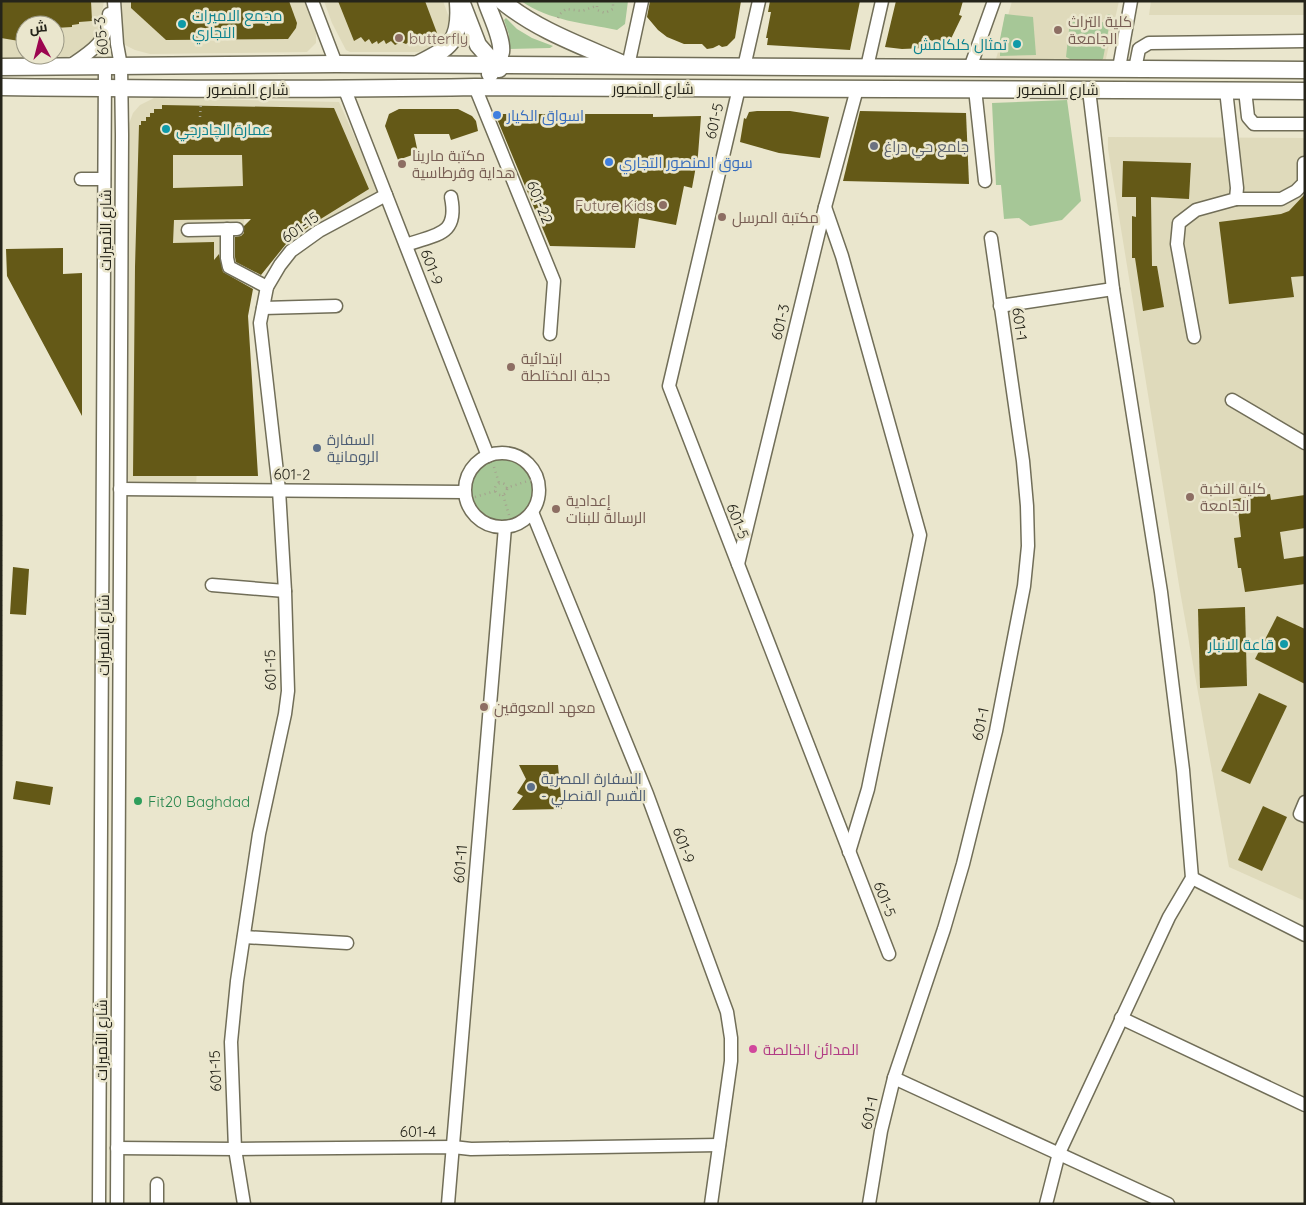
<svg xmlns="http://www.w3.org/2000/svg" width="1306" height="1205" font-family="Quicksand,Cairo,sans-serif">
	<rect width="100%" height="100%" fill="#eae6cd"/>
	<g fill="#dfdabb" fill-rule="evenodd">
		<path d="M1,1H104L99,30L92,42L79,53L60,59L1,58ZM25,25H55V55H25Z"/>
		<polygon points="118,1 304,1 316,32 316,43 307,52 150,54 135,50 123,44"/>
		<polygon points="324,1 443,1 451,23 443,39 436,47 418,52 350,52 346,50 332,23"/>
		<polygon points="1012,1 1119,1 1105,63 996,59"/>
		<polygon points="1151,1 1305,1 1305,15 1149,15"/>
		<polygon points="154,98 339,102 378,190 376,194 313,229 264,172 243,172 245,265 209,267 196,486 131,485 127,478 127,129 133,113 140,105"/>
		<polygon points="1108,137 1305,138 1305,901 1229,867 1180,591 1108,149"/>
	</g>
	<g fill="#a6c797">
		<path d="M521,1H628L625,24L617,30C584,23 550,21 521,1Z"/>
		<polygon points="1005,14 1033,17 1036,55 1000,56 1000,39"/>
		<polygon points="1108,14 1110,14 1111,16 1103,59 1100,61 1070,59 1066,57 1070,21 1096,23 1104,22 1104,19"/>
		<polygon points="506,18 517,29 532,38 553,46 550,48 509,49 509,35 504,20"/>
		<polygon points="1067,100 1081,201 1062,220 1030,226 1019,218 1004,219 1001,185 996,185 992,103"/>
		<circle cx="501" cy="490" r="31"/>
	</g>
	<g fill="#645917" fill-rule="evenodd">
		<polygon points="1,1 91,1 92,21 79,22 79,24 72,25 72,27 55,28 55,25 25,25 25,42 1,38"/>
		<polygon points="131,1 289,1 297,23 296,28 288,39 166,40 131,8"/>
		<polygon points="338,1 425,1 437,33 414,44 411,40 406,44 401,42 395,45 391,41 386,44 384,40 378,44 377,41 372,44 369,39 365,42 361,37 354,41"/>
		<polygon points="650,1 741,1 735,38 727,46 722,47 719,45 713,48 707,49 702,44 684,44 667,37 658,30 647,17"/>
		<polygon points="770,1 860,1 850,50 767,45 768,38 766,38 771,12 768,12"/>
		<polygon points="896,1 963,1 959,15 962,16 947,47 902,49 885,47"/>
		<path d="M162,105L334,108L369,189L311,225L286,244L261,275L236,262L235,257V237L241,236L244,233V226L251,219L174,220L173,243L214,242V260L219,254L223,272L253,289L248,316L258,476H133L135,267L139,125H141V121H146V117H150V113H154V109H162ZM173,155H242L243,186L173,188Z"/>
		<polygon points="399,109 458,109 472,116 476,121 478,131 451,140 449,134 414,134 418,153 398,160 385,126 389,114"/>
		<polygon points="757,111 790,111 829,117 820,158 779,153 740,142 744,118 746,119 749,112"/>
		<polygon points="860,111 966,113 969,184 843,181"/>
		<polygon points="495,114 653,114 653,117 701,116 698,155 692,188 684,186 676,225 639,218 635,248 550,246"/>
		<polygon points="1123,161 1191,163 1189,199 1151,197 1152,266 1157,266 1164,307 1143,311 1135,258 1132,258 1132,216 1136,217 1136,197 1122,197"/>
		<polygon points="1305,194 1305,276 1291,277 1294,297 1229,304 1219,222 1281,214 1289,211"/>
		<polygon points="63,248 63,274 82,273 82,416 7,276 6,249"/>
		<polygon points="1270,494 1271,500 1305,495 1305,528 1280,532 1284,559 1305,556 1305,584 1245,592 1241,568 1238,568 1234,538 1241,537 1238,510 1229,511 1228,500"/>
		<polygon points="13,567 29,569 26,615 10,614"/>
		<polygon points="1245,607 1247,686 1200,688 1198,609"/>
		<polygon points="1277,616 1305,629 1305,684 1255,659"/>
		<polygon points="1259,693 1287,706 1250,784 1221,771"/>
		<polygon points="519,765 558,765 562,809 512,810 523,796 517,793 526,779"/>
		<polygon points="16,781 53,787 50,805 13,799"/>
		<polygon points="1263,806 1287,817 1262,871 1238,860"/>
	</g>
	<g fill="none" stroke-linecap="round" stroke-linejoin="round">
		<g stroke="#716e58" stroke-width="15">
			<g id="minor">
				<polyline points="114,1 117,44 121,66 122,135 117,1204"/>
				<polyline points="312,1 336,64"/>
				<polyline points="628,66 642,1"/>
				<path d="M68,67C89,53 109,42 109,14"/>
				<polyline points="744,67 759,1"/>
				<polyline points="867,67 882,1"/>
				<polyline points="970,68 994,1"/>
				<polyline points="1119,68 1131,1"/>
				<polyline points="1135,69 1139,49 1149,43 1305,41"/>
				<polyline points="475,87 554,281 550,334"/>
				<polyline points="739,88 669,386 889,954"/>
				<polyline points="975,89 985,181"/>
				<polyline points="345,90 488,456"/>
				<polyline points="1245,90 1248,117 1254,124 1304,124"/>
				<polyline points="81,179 104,179"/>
				<polyline points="1236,199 1281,199 1296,191 1304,183 1304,163"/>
				<polyline points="825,207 842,256 920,535 868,789 849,852"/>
				<polyline points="227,229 227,258 229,267 267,287"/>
				<polyline points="188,230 237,229"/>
				<path d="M406,245C436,234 459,236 451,197"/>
				<polyline points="1000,306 1113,289"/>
				<polyline points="263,308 336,306"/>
				<polyline points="1194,337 1177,244 1179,223 1196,210 1236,199 1237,188 1226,90"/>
				<polyline points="1232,400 1305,443"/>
				<circle cx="502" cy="490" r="37"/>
				<polyline points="120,489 464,492"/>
				<polyline points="532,512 647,794 727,1012 731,1038 731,1061 711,1204"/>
				<polyline points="738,564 825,207 857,89"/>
				<polyline points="212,585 285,591"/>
				<polyline points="1305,802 1300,814 1305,816"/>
				<polyline points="1192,878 1305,935"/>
				<polyline points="244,937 347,943"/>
				<polyline points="1121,1018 1305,1105"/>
				<polyline points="894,1078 1168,1204"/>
				<polyline points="117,1148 235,1149 453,1147 471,1149 719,1145"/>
				<polyline points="99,1204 105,66"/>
				<polyline points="157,1204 157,1184"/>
				<polyline points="244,1204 235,1149 231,1042 237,981 259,834 285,714 288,691 285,591 279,490 260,323 267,287 280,265 291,251 319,231 386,195"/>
				<polyline points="448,1204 505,527"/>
				<polyline points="869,1204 881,1131 894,1078 944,929 963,864 996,731 1024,586 1028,546 1027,506 1023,461 991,238"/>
				<polyline points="1046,1204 1059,1153 1169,917 1192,878 1183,770 1161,592 1113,289 1089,90"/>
			</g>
		</g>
		<g stroke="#716e58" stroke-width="19">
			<g id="major">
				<polyline points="461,1 478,45 499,69"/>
				<path d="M486,1C490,14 503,39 501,52C499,60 494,67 490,74"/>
				<path d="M502,1C537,30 580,45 621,63"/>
				<path d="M418,64C450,48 461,41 458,3"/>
				<polyline points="1,67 336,64 1305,70"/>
				<path d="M1,87C159,89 317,90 475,87L1305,91"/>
			</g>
		</g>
		<g stroke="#a4a18d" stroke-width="2.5" stroke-dasharray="1 4" stroke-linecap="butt">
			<polyline points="597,1 597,10 605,13 613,9 613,1"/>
			<polyline points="558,18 560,14 566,9 582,11 596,6"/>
			<polyline points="200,117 201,102"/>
			<polyline points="494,467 499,483"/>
			<circle cx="501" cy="489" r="6"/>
			<polyline points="506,488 531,480"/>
			<polyline points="503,495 509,515"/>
			<polyline points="475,497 495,491"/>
			<polyline points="1,766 1,514"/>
			<polyline points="1,846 1,1204"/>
		</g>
		<use href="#minor" stroke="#fff" stroke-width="12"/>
		<use href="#major" stroke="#fff" stroke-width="16"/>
	</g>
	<g fill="#0f9aa8" stroke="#eae6cd" stroke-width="2">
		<circle cx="182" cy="24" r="5"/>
		<circle cx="1017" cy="44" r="5"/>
		<circle cx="166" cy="129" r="5"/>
		<circle cx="1284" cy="644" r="5"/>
	</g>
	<g fill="#8d6e63" stroke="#eae6cd" stroke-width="2">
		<circle cx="1058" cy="30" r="5"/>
		<circle cx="399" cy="38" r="5"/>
		<circle cx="402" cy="164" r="5"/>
		<circle cx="663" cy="205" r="5"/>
		<circle cx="722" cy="217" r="5"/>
		<circle cx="511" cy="367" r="5"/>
		<circle cx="1190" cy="497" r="5"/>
		<circle cx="556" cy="509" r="5"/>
		<circle cx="484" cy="707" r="5"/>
	</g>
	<g fill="#3f7fe0" stroke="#eae6cd" stroke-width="2">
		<circle cx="497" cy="115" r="5"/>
		<circle cx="609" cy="162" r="5"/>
	</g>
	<circle fill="#6b7280" stroke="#eae6cd" stroke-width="2" cx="874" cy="146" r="5"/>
	<g fill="#5c6f8a" stroke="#eae6cd" stroke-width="2">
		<circle cx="317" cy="448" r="5"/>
		<circle cx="531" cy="787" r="5"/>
	</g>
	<circle fill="#2e9e5b" stroke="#eae6cd" stroke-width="2" cx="138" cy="801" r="5"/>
	<circle fill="#d1479c" stroke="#eae6cd" stroke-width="2" cx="753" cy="1049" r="5"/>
	<g text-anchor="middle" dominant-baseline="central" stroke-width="5" stroke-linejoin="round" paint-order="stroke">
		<g font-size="15" fill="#0d838f" stroke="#eae6cd" text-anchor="start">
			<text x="192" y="15">مجمع الاميرات<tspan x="192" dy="17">التجاري</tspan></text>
			<text x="1007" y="44" text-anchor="end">تمثال كلكامش</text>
			<text x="176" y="129">عمارة الچادرجي</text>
			<text x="1274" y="644" text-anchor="end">قاعة الانبار</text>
		</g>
		<g font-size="15" fill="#785e54" stroke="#eae6cd" text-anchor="start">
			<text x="1068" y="21">كلية التراث<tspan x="1068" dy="17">الجامعة</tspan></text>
			<text x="409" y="38">butterfly</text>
			<text x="412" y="155">مكتبة مارينا<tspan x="412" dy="17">هداية وقرطاسية</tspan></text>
			<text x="653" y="205" text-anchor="end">Future Kids</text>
			<text x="732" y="217">مكتبة المرسل</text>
			<text x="521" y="358">ابتدائية<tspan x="521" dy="17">دجلة المختلطة</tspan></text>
			<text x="1200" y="488">كلية النخبة<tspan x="1200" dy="17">الجامعة</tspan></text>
			<text x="566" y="500">إعدادية<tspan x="566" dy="17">الرسالة للبنات</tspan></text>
			<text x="494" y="707">معهد المعوقين</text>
		</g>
		<g font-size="15" fill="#25241a" stroke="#eae6cd">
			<text transform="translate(101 36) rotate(-96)">605-3</text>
			<text x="653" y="88">شارع المنصور</text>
			<text x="248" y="89">شارع المنصور</text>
			<text x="1058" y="89">شارع المنصور</text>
			<text transform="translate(714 121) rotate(-77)">601-5</text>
			<text transform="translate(540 202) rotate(68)">601-22</text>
			<text transform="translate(300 227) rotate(-35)">601-15</text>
			<text transform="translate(105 230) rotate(-90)">شارع الأميرات</text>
			<text transform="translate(432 267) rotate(69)">601-9</text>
			<text transform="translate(780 322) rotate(-76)">601-3</text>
			<text transform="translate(1020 324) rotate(82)">601-1</text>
			<text transform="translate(292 474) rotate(1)">601-2</text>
			<text transform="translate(738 521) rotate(69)">601-5</text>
			<text transform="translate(103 635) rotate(-90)">شارع الأميرات</text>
			<text transform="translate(270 670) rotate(-91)">601-15</text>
			<text transform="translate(980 724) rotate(-78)">601-1</text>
			<text transform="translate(684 845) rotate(70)">601-9</text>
			<text transform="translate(460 864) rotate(-85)">601-11</text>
			<text transform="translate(885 899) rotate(69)">601-5</text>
			<text transform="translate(101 1040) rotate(-90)">شارع الأميرات</text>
			<text transform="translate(215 1071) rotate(-92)">601-15</text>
			<text transform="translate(869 1113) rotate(-78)">601-1</text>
			<text x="418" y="1131">601-4</text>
		</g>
		<g font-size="15" fill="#366cbe" stroke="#eae6cd" text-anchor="start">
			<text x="507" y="115">اسواق الكيار</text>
			<text x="619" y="162">سوق المنصور التجاري</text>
		</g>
		<g font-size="15" fill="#5b616d" stroke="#eae6cd" text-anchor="start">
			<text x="884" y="146">جامع حي دراغ</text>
		</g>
		<g font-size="15" fill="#4e5e75" stroke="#eae6cd" text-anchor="start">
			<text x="327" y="439">السفارة<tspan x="327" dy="17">الرومانية</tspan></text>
			<text x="541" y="778">السفارة المصرية<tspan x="541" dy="17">- القسم القنصلي</tspan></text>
		</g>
		<g font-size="15" fill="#27864d" stroke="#eae6cd" text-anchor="start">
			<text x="148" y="801">Fit20 Baghdad</text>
		</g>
		<g font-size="15" fill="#b23c85" stroke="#eae6cd" text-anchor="start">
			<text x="763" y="1049">المدائن الخالصة</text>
		</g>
	</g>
	<rect width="1306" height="1205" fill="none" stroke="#25241a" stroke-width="5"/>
	<g transform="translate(40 40) rotate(353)"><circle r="24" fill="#eae6cd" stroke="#9b9885"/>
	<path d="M0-4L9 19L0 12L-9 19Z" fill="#9c0550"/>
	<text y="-8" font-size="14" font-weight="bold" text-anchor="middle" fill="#25241a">ش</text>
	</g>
</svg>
